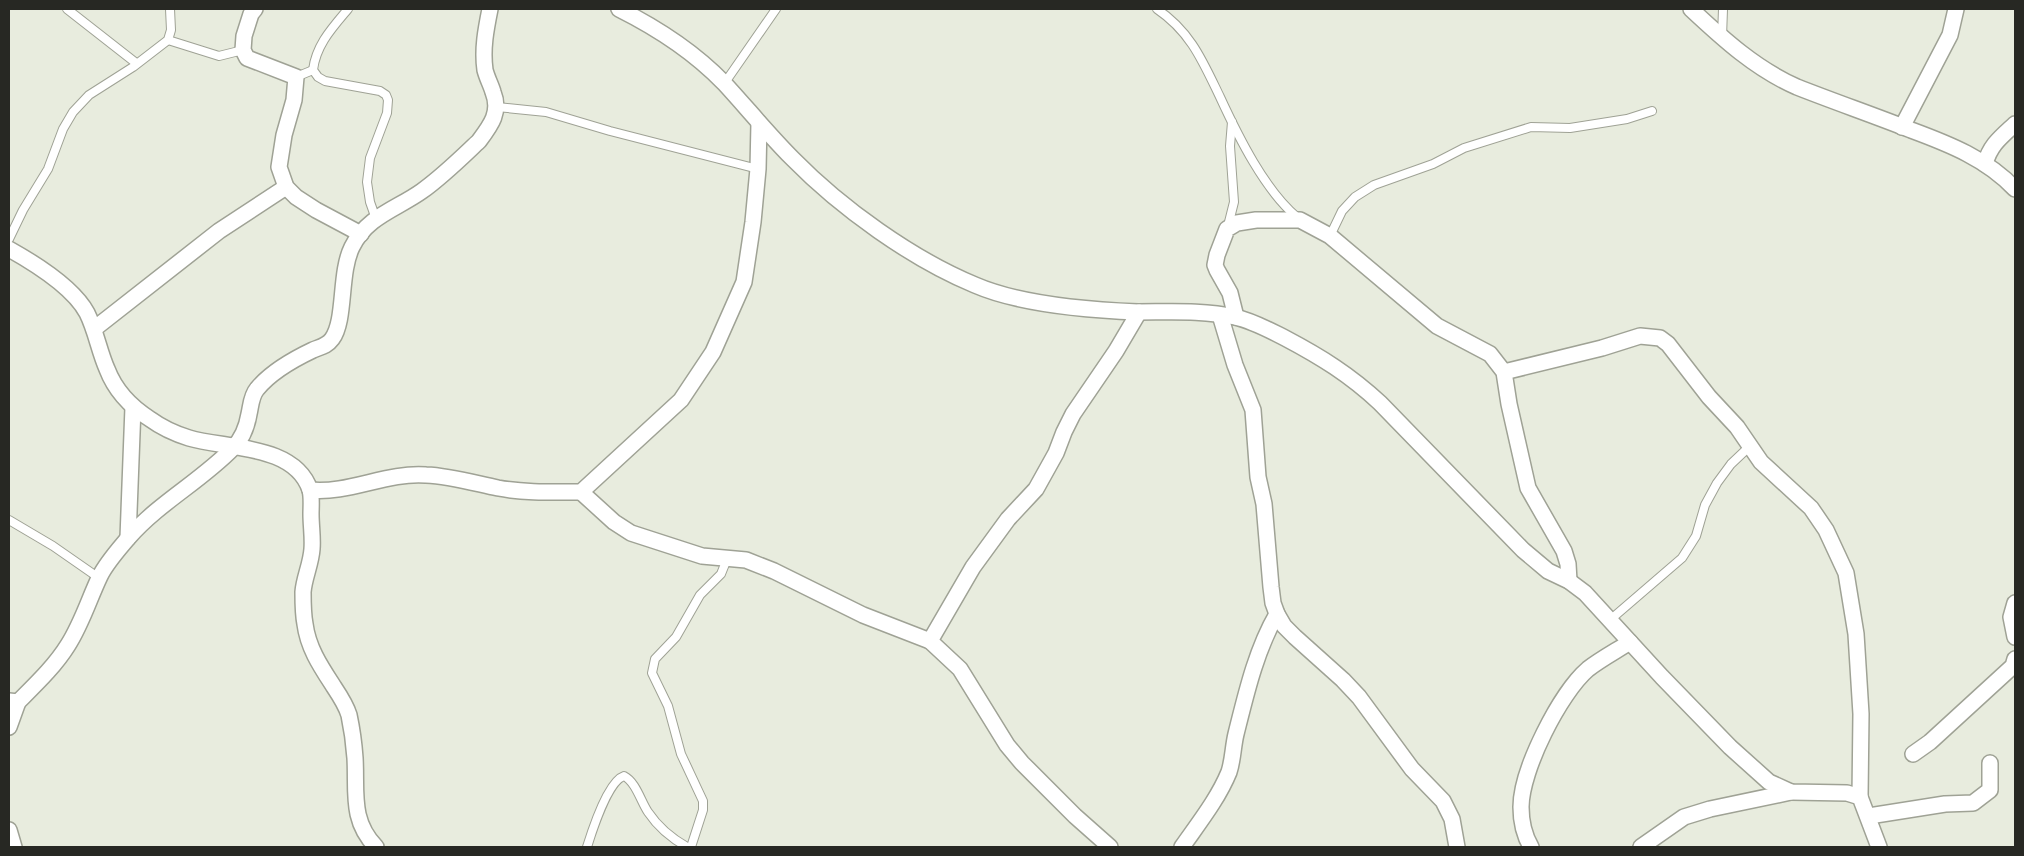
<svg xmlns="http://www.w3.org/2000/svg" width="2024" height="856" font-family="Georgia,serif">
	<rect width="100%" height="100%" fill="#e8ecde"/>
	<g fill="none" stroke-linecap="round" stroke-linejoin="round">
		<g stroke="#9fa295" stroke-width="10">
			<g id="lane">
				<polyline points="67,9 136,63"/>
				<path d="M348,9C332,28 316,45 313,70L318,77L325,81L380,91L386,95L388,100L387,113L370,158L367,182L370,202L376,219"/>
				<path d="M1157,9C1191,32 1203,62 1220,97C1238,136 1265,191 1298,218"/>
				<polyline points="1722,37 1723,9"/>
				<polyline points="168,40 219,56 243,50"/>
				<polyline points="296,77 313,70"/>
				<polyline points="724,84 776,9"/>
				<polyline points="497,107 546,112 610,131 758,169"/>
				<polyline points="1228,226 1234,202 1230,146 1232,122"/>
				<polyline points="1330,236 1342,211 1355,197 1374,185 1433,164 1464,148 1531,127 1570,128 1627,119 1652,111"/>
				<polyline points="9,239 23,210 48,169 63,129 73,112 89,95 133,67 168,40 171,30 170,9"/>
				<polyline points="9,520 53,546 99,578"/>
				<polyline points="1610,620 1682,558 1696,536 1705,505 1717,483 1731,464 1750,446"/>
				<path d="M587,847C592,831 608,781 624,776C636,782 641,802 648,812C658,827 671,838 687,847"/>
				<polyline points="691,847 703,810 703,801 681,754 668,706 652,673 655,659 676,637 700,595 721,574 727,559"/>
			</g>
		</g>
		<g stroke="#9fa295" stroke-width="18">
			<g id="street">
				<polyline points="255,9 251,14 244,36 243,50 247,58 296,77 294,100 284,135 279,167 286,187 296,197 316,210 361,234"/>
				<path d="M619,9C657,28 694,52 724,83C747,108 769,135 793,159C841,208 912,259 975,285C1021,305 1088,310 1138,312C1170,312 1204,310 1235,317C1253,321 1269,330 1285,338C1321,357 1350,375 1380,403L1523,550L1548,571L1569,581L1585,593L1662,677L1730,747L1769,782L1791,792L1847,793L1860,797L1879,847"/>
				<path d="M1691,9C1723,39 1756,69 1797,87C1835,102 1873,115 1911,130C1949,144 1987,159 2015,189"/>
				<polyline points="1902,127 1950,35 1956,9"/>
				<path d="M1985,164C1990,145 2001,137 2015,124"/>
				<path d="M9,249C34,263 73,287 87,313C96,331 99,351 107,369C115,390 131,407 150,419C161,427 176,434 189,438C226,449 295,444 310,490C312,497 311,507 311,514C311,526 313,538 312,549C311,564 304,578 303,592C303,602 303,614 305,624C308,648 321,667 334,687C340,696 346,705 349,715C352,729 354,744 355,758C357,792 350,820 376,847"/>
				<polyline points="1220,315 1235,365 1253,410 1258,477 1264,504 1271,587 1273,603 1277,614 1284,626 1295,637 1343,680 1359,697 1412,769 1443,801 1452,819 1457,847"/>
				<polyline points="1236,317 1230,293 1217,270 1215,265 1217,255 1227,229 1237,223 1256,220 1300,220 1330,236 1437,326 1490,354 1504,372 1509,404 1528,488 1564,551 1568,564 1569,581"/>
				<polyline points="94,329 219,231 286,187"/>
				<polyline points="1504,372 1602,348 1640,336 1660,338 1668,344 1709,397 1737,427 1761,462 1811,508 1826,530 1846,573 1856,634 1861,714 1860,797"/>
				<path d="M310,490C349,494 386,472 426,475C450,476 474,483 498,488C525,493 554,492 581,492L681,400L713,352L744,282L753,222L758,169L759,123"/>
				<polyline points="581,492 614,522 631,533 702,556 746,560 774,571 863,615 930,641"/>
				<polyline points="128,538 133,407"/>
				<polyline points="2015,603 2011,617 2015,637"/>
				<path d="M18,702C36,684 55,666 68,645C82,623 89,599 100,576C107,562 119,549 129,537C160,502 201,481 233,448C242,439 247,426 249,414C251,406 251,396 257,389C270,373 294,359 313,350C320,347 327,346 332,339C346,320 339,273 352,247C367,216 397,209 422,191C443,176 461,158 479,141C491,125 501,112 493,92C491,85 487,78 485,70C482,49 486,29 490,9"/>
				<polyline points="9,727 18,702 9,701"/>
				<polyline points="1913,754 1930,742 2013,666 2015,659"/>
				<polyline points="1869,816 1945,804 1973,803 1990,790 1990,763"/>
				<polyline points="9,830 14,847"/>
				<polyline points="1110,847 1075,816 1022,763 1007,745 960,669 930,641 973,567 1008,519 1036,489 1056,453 1064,432 1073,414 1116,351 1139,312"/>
				<path d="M1182,847C1198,824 1218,799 1229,772C1233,760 1233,746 1236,734C1246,694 1256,650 1277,614"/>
				<path d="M1531,847C1524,835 1521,822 1521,807C1521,770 1560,693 1588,669C1601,659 1616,651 1630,642"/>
				<polyline points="1641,847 1684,817 1710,809 1791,792"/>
			</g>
		</g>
		<use href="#lane" stroke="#fff" stroke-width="8"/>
		<use href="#street" stroke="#fff" stroke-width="15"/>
	</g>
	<rect width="2024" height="856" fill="none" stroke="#272823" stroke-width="20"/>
</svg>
